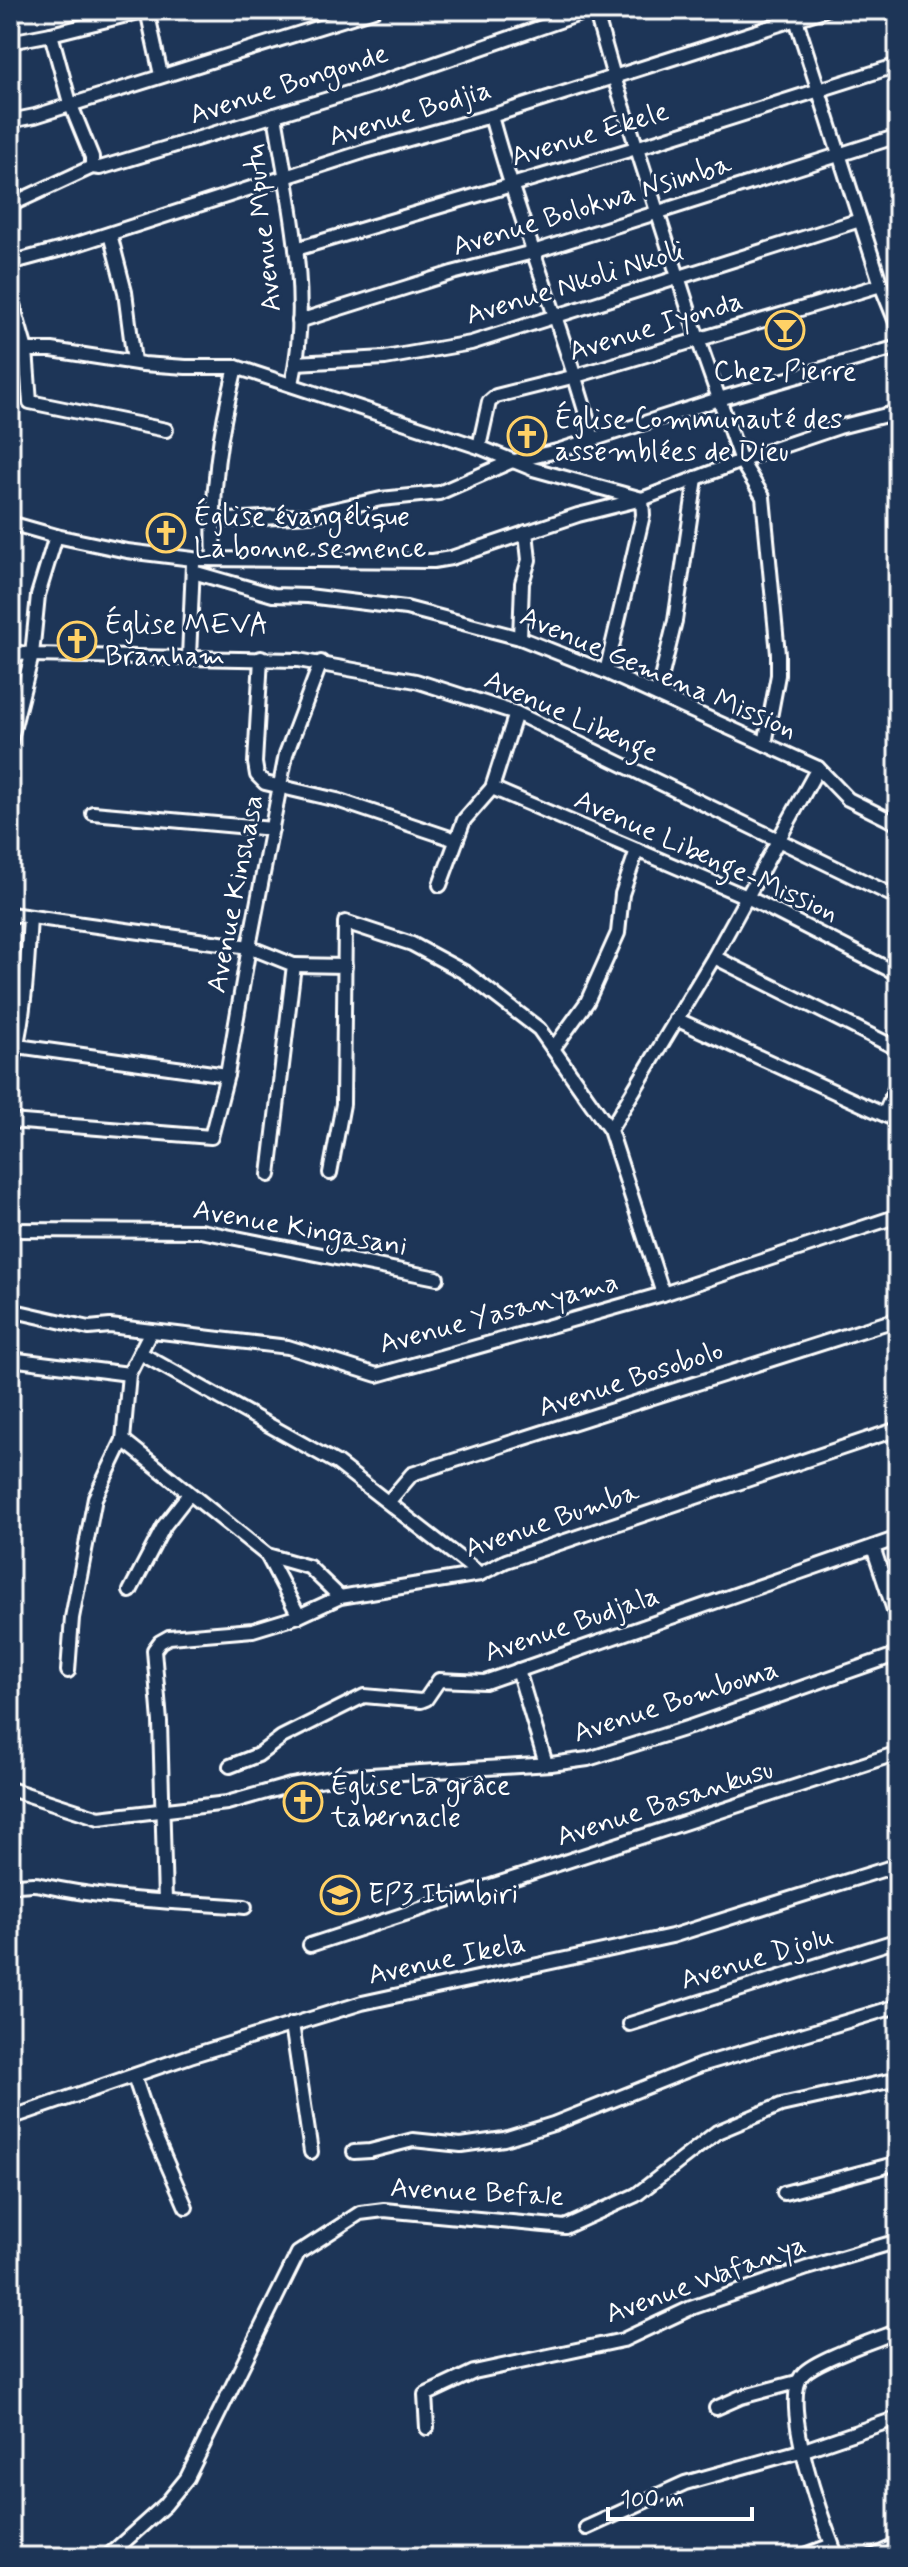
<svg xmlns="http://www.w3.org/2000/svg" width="908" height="2567" font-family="Mynerve,sans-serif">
	<rect width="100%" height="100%" fill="#1d3557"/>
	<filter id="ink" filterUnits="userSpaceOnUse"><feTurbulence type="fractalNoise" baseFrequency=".0125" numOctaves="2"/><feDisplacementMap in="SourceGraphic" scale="16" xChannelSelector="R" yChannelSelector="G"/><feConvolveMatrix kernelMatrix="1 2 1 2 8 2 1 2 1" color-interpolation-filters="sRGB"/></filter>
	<g filter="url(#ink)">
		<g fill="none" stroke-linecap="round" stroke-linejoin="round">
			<g stroke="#fff" stroke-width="18">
				<g id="minor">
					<polyline points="147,10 161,75"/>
					<polyline points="595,10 614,77 698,339 741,461 763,497 778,654 778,675 765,744"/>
					<polyline points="793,10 881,285 898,327"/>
					<polyline points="51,34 70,103 92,157 92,167"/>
					<polyline points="10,42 51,34 147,10"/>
					<path d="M275,115C289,202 312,297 292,384"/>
					<path d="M491,116C520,225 564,330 593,439"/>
					<polyline points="10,121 35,116 374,10"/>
					<polyline points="10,205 92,167 100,168 371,86 591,10"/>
					<polyline points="110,234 125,292 134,362"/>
					<polyline points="296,249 636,148 898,65"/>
					<polyline points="10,263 62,249 366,151 491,116 824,10"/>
					<polyline points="10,294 26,350 30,402 166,430"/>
					<polyline points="299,321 452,273 533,252 898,136"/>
					<polyline points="10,350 52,350 143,364 186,367 236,367 479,447 533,469 642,499 643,515 606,672"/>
					<polyline points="296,363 385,358 471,343 860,220"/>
					<polyline points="479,447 489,402 496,396 576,376 881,285"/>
					<polyline points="212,521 310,515 381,499 439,493 510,462 557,451 719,399 898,347"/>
					<polyline points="10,523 56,536 127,551 193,559 433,561 451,558 578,515 642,499 762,453 839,427 898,412"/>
					<path d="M214,559C211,489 219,434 236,367"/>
					<polyline points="193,572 273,595 308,596 406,608 520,638 606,672 818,768 848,799 898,824"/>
					<polyline points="520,638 522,583 529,560 526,532"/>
					<polyline points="10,651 32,655 298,660 416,681 516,713 898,898"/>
					<polyline points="189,657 193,564"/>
					<polyline points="261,658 255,763 257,775 265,783 337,800 456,840"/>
					<polyline points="657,695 675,621 696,478"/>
					<polyline points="10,742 32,655 38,595 56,536"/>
					<polyline points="492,788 747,897 898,974"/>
					<polyline points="93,813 272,829"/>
					<polyline points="440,885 464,820 492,788 516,713"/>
					<polyline points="10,914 249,947 294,965 269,1175"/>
					<polyline points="714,957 898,1049"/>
					<polyline points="294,965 345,966"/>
					<polyline points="676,1019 898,1121"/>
					<polyline points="10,1045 227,1075"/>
					<polyline points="553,1049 587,1002 618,933 622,894 637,850"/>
					<path d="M10,1072C25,1021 27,969 30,917"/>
					<polyline points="885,1113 898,1082"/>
					<polyline points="10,1121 211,1137 227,1075 249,947 286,754 321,662"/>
					<polyline points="330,1173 343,1104 345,922 412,944 466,973 539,1029 610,1130"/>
					<polyline points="10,1230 201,1231 437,1278"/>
					<polyline points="663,1294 610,1130 714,957 818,768"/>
					<polyline points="10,1310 89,1328 110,1326 288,1347 377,1375 663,1294 898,1216"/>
					<polyline points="140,1353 337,1463 480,1574"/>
					<polyline points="10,1359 129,1374"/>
					<polyline points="123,1440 267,1555 309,1567 340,1597"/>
					<polyline points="389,1501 412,1474 898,1319"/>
					<polyline points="873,1547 898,1622"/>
					<polyline points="267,1555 299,1616"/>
					<polyline points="130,1591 164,1526 189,1494"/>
					<polyline points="518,1670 546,1764"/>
					<polyline points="68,1671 72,1618 95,1498 123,1440 129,1374 151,1331"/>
					<polyline points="230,1766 258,1755 282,1737 364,1696 421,1701 426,1699 439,1680 485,1682 898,1538"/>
					<polyline points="10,1789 99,1818 227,1803 291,1785 337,1777 551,1764 588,1759 690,1727 898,1654"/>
					<path d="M10,1884C20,1887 30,1882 41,1885C107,1900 177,1902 245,1907"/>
					<polyline points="165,1901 160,1722 154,1650 160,1642 169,1637 253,1630 299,1616 340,1597 480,1574 506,1561 898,1429"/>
					<polyline points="310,1945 898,1753"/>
					<polyline points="292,2024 311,2152"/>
					<polyline points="630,2024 898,1940"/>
					<polyline points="134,2076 152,2129 186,2207"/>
					<polyline points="10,2118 190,2056 362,2003 672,1936 898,1865"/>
					<polyline points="354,2152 370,2151 413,2140 461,2145 504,2139 553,2124 701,2065 898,2006"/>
					<polyline points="784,2193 898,2163"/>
					<polyline points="716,2408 741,2397 797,2382"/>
					<polyline points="427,2428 425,2395 474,2372 623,2340 691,2308 807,2268 898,2241"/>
					<polyline points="586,2528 685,2483 804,2450 898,2418"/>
					<polyline points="107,2557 165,2505 187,2478 298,2253 360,2213 384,2210 565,2227 636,2195 717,2132 781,2105 898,2079"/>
					<polyline points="800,2557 832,2545"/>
					<path d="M837,2557C824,2525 778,2401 803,2374C817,2359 876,2340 898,2331"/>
					<polyline points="871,2557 898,2545"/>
				</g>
			</g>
			<use href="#minor" stroke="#1d3557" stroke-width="12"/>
		</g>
	</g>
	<defs>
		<g id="bar-ring" transform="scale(2)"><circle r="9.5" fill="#1d3557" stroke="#ffd166" stroke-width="1.5"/><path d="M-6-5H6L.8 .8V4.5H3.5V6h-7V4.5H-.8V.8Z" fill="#ffd166"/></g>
		<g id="church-ring" transform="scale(2)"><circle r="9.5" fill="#1d3557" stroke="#ffd166" stroke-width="1.5"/><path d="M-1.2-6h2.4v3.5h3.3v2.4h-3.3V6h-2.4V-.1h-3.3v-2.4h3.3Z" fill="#ffd166"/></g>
		<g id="school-ring" transform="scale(2)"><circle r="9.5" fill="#1d3557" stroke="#ffd166" stroke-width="1.5"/><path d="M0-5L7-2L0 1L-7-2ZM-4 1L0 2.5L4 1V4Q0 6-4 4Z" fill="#ffd166"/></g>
	</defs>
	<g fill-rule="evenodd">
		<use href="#bar-ring" x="785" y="330"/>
		<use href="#church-ring" x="527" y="436"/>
		<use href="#church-ring" x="166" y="533"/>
		<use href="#church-ring" x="77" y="641"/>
		<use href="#church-ring" x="303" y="1802"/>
		<use href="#school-ring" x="340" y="1895"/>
	</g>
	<g text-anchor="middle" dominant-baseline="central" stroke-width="6" stroke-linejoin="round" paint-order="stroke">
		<g font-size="28" fill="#fff" stroke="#1d3557">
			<text transform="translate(289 85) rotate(-18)">Avenue Bongonde</text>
			<text transform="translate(410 114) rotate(-17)">Avenue Bodjia</text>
			<text transform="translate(590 135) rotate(-17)">Avenue Ekele</text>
			<text transform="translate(592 206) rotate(-17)">Avenue Bolokwa Nsimba</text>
			<text transform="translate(264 228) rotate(-96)">Avenue Mputu</text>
			<text transform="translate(575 284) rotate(-17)">Avenue Nkoli Nkoli</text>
			<text transform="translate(656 327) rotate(-17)">Avenue Iyonda</text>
			<text transform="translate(658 674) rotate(23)">Avenue Gemena Mission</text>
			<text transform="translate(571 717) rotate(24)">Avenue Libenge</text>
			<text transform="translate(706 857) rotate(24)">Avenue Libenge-Mission</text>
			<text transform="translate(236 894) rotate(-79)">Avenue Kinshasa</text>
			<text transform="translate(300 1229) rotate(10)">Avenue Kingasani</text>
			<text transform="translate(499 1314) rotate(-15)">Avenue Yasanyama</text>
			<text transform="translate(631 1380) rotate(-18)">Avenue Bosobolo</text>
			<text transform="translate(552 1521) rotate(-19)">Avenue Bumba</text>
			<text transform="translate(572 1625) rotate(-19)">Avenue Budjala</text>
			<text transform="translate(676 1702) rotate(-18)">Avenue Bomboma</text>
			<text transform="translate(665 1804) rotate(-18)">Avenue Basankusu</text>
			<text transform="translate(757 1959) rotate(-17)">Avenue Djolu</text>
			<text transform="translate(447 1960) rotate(-12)">Avenue Ikela</text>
			<text transform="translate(477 2193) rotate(3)">Avenue Befale</text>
			<text transform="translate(706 2280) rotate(-20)">Avenue Wafanya</text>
		</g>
		<g font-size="28" fill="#fff" stroke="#1d3557" text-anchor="start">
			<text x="785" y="372" text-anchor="middle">Chez Pierre</text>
			<text x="555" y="420">Église Communauté des<tspan x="555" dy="32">assemblées de Dieu</tspan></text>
			<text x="194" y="517">Église évangélique<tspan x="194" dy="32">La bonne semence</tspan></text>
			<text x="105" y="625">Église MEVA<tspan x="105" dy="32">Branham</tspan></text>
			<text x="331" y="1786">Église La grâce<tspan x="331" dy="32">tabernacle</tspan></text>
			<text x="368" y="1895">EP3 Itimbiri</text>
		</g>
	</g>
	<rect width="908" height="2567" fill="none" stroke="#1d3557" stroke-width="40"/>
	<rect x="20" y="20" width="868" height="2527" fill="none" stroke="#fff" stroke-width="3" filter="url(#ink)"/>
	<path d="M608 2507v12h144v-12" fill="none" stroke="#ffffff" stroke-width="4"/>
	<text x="620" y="2507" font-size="24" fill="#ffffff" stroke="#1d3557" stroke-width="6" paint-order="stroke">100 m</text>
</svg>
